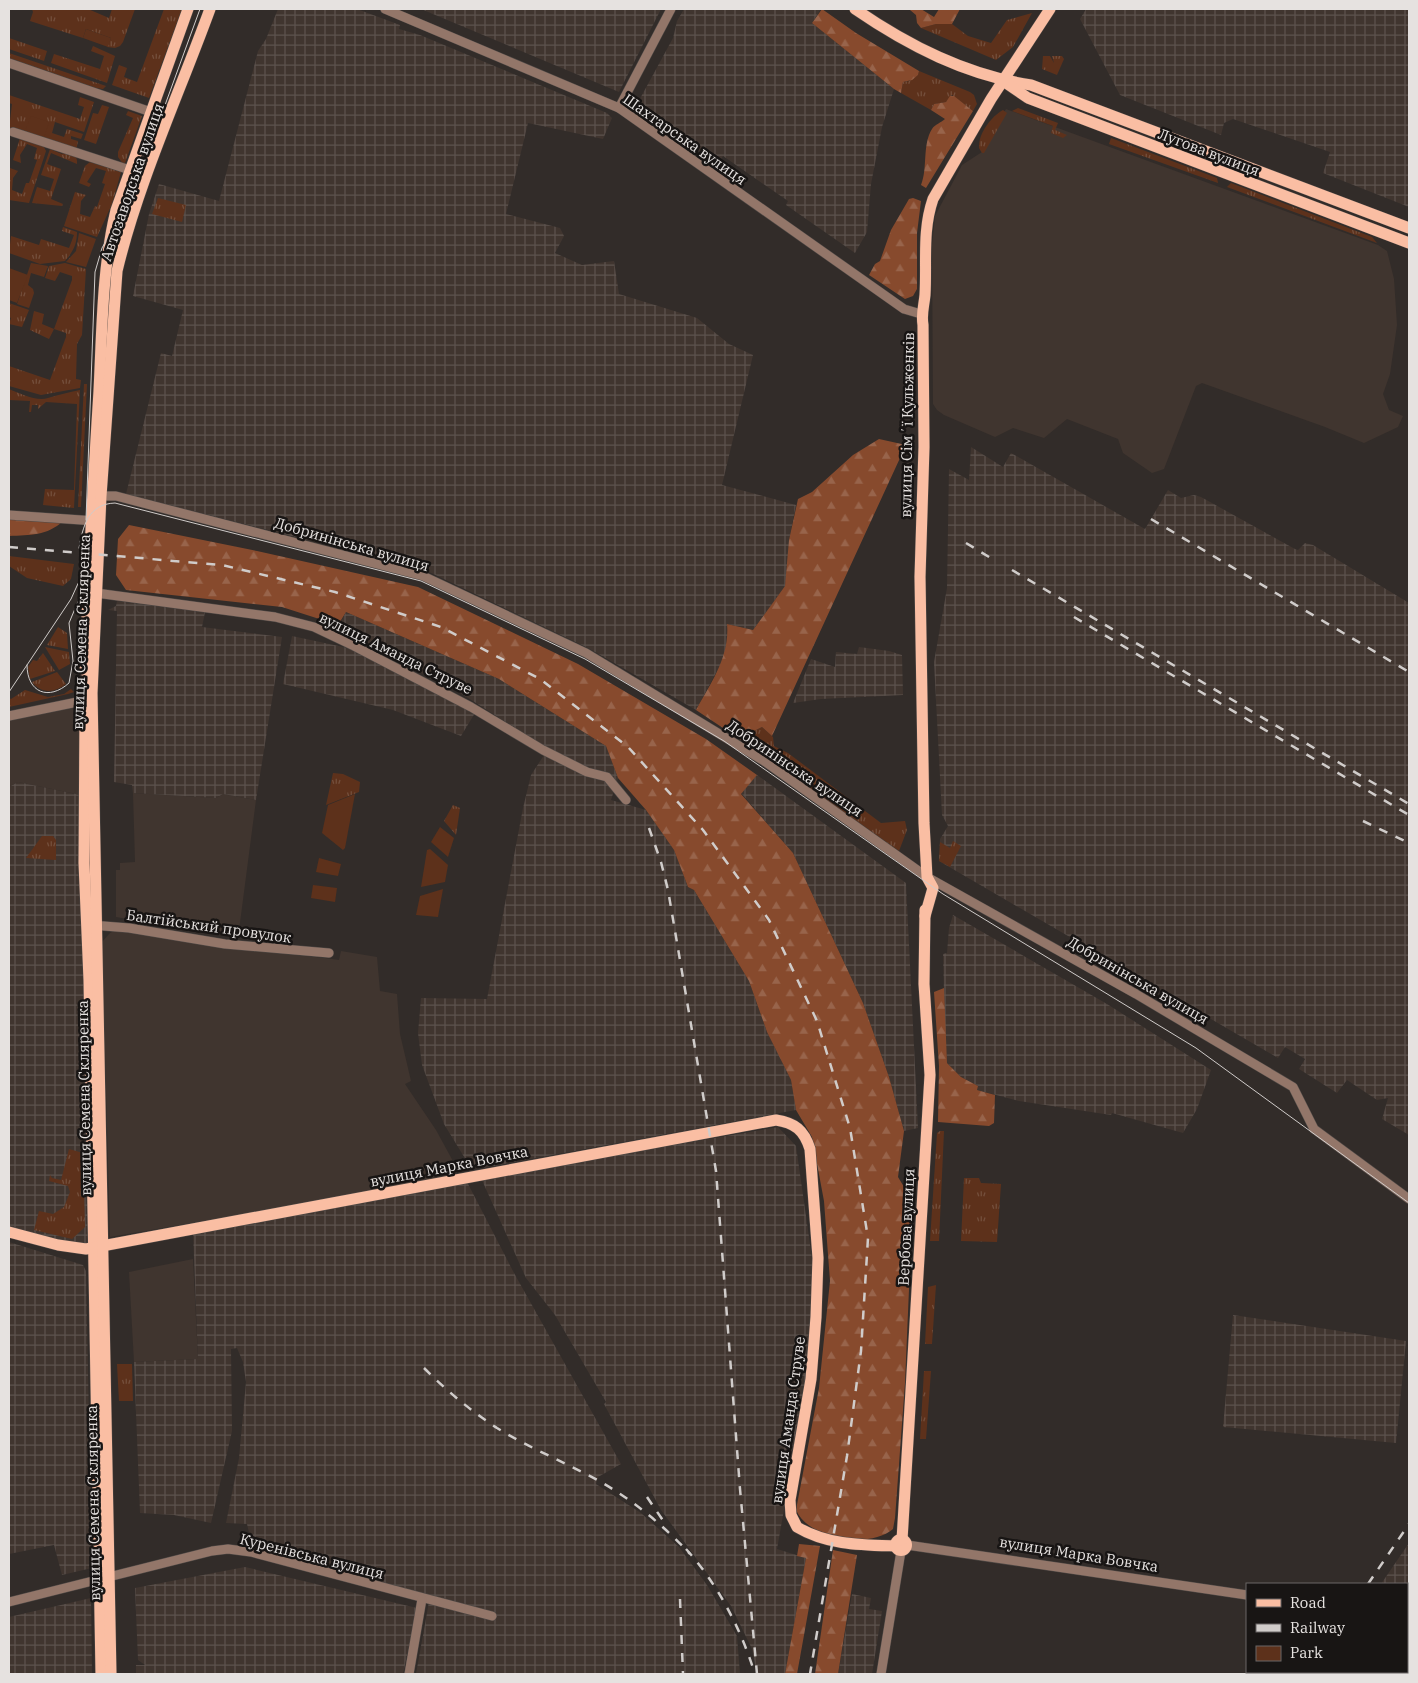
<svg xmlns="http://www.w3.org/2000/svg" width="1418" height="1683" font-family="'IBM Plex Serif',serif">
	<defs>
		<pattern id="industrial-grid" width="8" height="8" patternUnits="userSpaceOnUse" patternTransform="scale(1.25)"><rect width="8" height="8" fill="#40352f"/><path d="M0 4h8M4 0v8" fill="none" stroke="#5c524d"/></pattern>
		<pattern id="grass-tufts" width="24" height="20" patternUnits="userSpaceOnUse" patternTransform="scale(1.25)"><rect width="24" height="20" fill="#5d311b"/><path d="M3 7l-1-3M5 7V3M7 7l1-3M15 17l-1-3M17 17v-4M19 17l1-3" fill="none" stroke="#744f3c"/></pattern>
		<pattern id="forest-firs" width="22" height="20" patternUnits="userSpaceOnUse" patternTransform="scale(1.25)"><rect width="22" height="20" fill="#874a2d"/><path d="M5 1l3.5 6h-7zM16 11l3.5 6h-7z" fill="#98644b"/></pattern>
	</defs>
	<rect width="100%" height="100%" fill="#322c29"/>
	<g fill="#40352f">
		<polygon points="1006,109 1378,245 1387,251 1394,279 1397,325 1390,374 1383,394 1389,410 1403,416 1398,427 1364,443 1325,427 1202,383 1196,386 1164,469 1152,473 1123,453 1118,439 1067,419 1044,438 1013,428 995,437 944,415 937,410 933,404 932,245 935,216 962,165 982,152"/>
		<polygon points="81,704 81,795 18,782 9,787 9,720"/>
		<polygon points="133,793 216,798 223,794 256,800 238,938 116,917 116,870 120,870 120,863 135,862"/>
		<polygon points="118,929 255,951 325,958 339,960 341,951 377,957 380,991 397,994 400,1034 411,1081 405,1084 436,1130 454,1163 456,1173 362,1194 110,1237 102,942 110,933"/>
		<polygon points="193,1259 198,1359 134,1362 129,1272"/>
	</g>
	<g fill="url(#industrial-grid)">
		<polygon points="278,9 357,9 400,25 399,29 420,35 607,113 612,118 603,139 528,123 506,214 560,228 564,236 555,253 582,265 614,261 619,294 697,318 729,344 753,355 722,485 796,505 789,540 788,570 785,586 753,630 727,624 728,636 724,658 696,710 588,648 425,570 126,494 161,353 172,356 183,310 133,296 149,214 159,184 219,201 258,51 266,39"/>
		<polygon points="421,9 661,9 619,92"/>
		<polygon points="684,9 821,9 812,23 894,89 882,127 871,184 867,232 855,253 786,205 788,201 723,156 718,164 636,106 673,38 677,21"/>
		<polygon points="1086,9 1409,9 1409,207 1323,173 1330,152 1233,119 1224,123 1221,135 1120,95 1080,19"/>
		<polygon points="971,447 1003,467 1011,453 1145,529 1168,490 1181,498 1194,495 1201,497 1295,549 1298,550 1305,543 1313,545 1409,603 1409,1135 1382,1119 1388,1098 1377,1100 1347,1080 1337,1093 1299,1069 1305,1059 1285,1047 1278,1058 939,861 940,839 948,826 942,815 934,662 947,588 949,469 969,480"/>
		<polygon points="117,601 205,612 202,627 282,637 256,800 223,794 216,798 133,793 132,785 114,782 117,611 108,610 116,606"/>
		<polygon points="346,612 499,679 606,746 618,778 611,800 646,810 674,850 688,887 694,890 749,981 767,1032 791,1080 796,1110 477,1169 466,1160 444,1124 422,1065 418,1033 421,998 487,999 523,808 531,775 548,749 454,689 336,631"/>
		<polygon points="292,636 348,648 475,713 461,736 393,710 283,684"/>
		<polygon points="859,647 889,651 902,655 903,695 821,699 793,703 811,659 835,667 836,652 857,654"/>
		<polygon points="757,775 906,883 918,1128 904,1131 889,1077 863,1003 793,853 741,793"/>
		<polygon points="18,782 81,795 91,1246 9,1230 9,787"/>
		<polygon points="953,915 1107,1004 1211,1070 1197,1109 1183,1133 1112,1113 1111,1115 1019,1101 977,1090 978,1086 961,1077 947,1063 945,1033 943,954 947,953 949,928"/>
		<polygon points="778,1127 796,1146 814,1272 807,1380 777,1549 806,1558 785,1674 757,1674 752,1649 731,1606 661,1510 604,1404 606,1402 555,1315 526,1278 481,1178"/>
		<polygon points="466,1180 514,1273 621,1464 598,1477 596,1484 641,1513 679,1547 707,1585 737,1636 740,1674 416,1674 430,1596 252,1545 247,1524 226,1523 239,1458 246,1382 243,1362 237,1348 231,1349 232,1431 211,1523 174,1515 140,1513 134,1362 198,1359 193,1232"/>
		<polygon points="9,1242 83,1265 86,1271 92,1568 62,1575 54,1545 9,1554"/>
		<polygon points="1233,1315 1406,1341 1396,1443 1223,1427"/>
		<polygon points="1409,1543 1409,1674 1396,1672 1407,1672 1407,1584 1381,1584"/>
		<polygon points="245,1567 417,1608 403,1674 136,1674 136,1665 145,1665 138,1660 135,1588"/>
		<polygon points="852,1594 871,1598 869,1609 882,1611 872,1674 838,1674"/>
		<polygon points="91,1598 92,1674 9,1674 9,1617"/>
	</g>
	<g fill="url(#grass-tufts)">
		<polygon points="32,9 88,9 109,18 112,9 135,9 123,42 120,46 115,48 107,47 111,38 86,29 83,38 30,21 33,12"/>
		<polygon points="164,9 182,9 149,98 112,85 119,65 127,68 124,77 137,82"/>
		<polygon points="1032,13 1013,47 996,60 921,28 936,24 952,24 968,36 991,43 1007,20"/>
		<polygon points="9,38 47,51 44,61 9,49"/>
		<polygon points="93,46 115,56 107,83 51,63 54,54 100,69 104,56 91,51"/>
		<polygon points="9,53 106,86 103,89 96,88 9,58"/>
		<polygon points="1043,56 1050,56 1054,63 1052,56 1062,56 1064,59 1057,75 1042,69"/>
		<polygon points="919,71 970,92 974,95 977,104 973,111 952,95 946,102 934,104 931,110 901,93 903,82 909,81 918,75"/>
		<polygon points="9,95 80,119 84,107 78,105 80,97 94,102 84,132 55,122 52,133 64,137 67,129 83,134 81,139 71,136 71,139 78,141 76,151 9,129 12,104 9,103"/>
		<polygon points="102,105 109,107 96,144 84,140 93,113 98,114"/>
		<polygon points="1018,108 1058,123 1055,130 1067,135 1063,138 1051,133 1053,126 1012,111"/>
		<path d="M1003,110L1007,113L984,153H982L979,148C978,133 992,116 1003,110Z"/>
		<polygon points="128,111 142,116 125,163 123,164 118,157 118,152 133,118 126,115"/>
		<polygon points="20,138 43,145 46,151 29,203 9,200 10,168 18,171 13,178 12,190 22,194 26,183 29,183 37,160 34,159 37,148 27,144 20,155 21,163 13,160"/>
		<polygon points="1111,138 1217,178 1218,183 1109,144"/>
		<path d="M50,149L62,154L65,151C72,154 78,155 77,164L51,153L47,164L61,169L51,199L63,204L62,206L32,203L37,187L50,191L54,179L41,175Z"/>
		<polygon points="90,162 121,172 112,204 97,237 64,226 75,192 86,195 81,201 80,214 90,217 95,206 97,207 105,184 102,183 106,171 96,168 87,182 91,184 89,187 79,183 85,166"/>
		<polygon points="1231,183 1372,237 1377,243 1227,187"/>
		<polygon points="158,198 186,205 182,222 152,214"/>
		<path d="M63,227L77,232C77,244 73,252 65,261L40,264L9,253L11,236L39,245L41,239L69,248L74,235L62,231Z"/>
		<polygon points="79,233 96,239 86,267 66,262 76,251"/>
		<polygon points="31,263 48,266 44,277 31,273 28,285 33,289 34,293 29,308 17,304"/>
		<polygon points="65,263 86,269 82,335 77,344 76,379 81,380 80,388 41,395 9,386 9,366 50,380 66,337 66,333 54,329 72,280 72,276 60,272 55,281 45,278 49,266"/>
		<polygon points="9,303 29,310 22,327 9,324 11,318 9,317"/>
		<polygon points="34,311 44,314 42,324 54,329 49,339 30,330"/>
		<polygon points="84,384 87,384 81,507 78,507"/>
		<path d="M9,389C19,393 37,402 48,398C58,395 69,392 80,390L74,508L43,505L45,489L74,490L77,404L46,402L38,409V405H32L31,412H29L30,401L9,400Z"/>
		<polygon points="9,556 74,564 71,579 63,586 27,578 9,566"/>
		<polygon points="58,627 67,633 68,649 47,645"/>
		<polygon points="45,647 69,652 70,664 59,670"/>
		<polygon points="43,653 55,671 30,679 28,667 33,660 37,661"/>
		<path d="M57,672L66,684C55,693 41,694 32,682Z"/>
		<polygon points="71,689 74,692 68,694 9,707 9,698 11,699 25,690 48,697 64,694"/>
		<polygon points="762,727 773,737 774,746 788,753 881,823 905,821 907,830 899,851 747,744 754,731"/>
		<polygon points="333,773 343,774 360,782 359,792 326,805"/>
		<polygon points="453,805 460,808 456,835 444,821"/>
		<polygon points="42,836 53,836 56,840 56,860 26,858"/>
		<polygon points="953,841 961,846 950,867 939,861 940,842 950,848"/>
		<polygon points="940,1131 944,1131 939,1241 930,1241 937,1133"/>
		<polygon points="69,1149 83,1153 85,1227 72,1239 34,1230 39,1211 53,1214 64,1207 70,1192 68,1186 49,1181 50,1175 52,1178 61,1180"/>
		<polygon points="964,1178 979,1178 981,1183 1001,1184 997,1242 961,1241"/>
		<polygon points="936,1285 932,1344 925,1344 928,1287"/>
		<polygon points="117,1364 132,1364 133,1401 119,1401"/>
		<polygon points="924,1371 931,1371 926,1439 920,1439"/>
	</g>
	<g fill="url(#forest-firs)">
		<polygon points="822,9 856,33 919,71 918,75 912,80 903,82 901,93 894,89 812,23"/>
		<polygon points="921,9 934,17 939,9 960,9 952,24 936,24 921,28 917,23 916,15 910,10"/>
		<path d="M950,96H954L973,111L926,188L921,185C928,168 922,145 932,129C935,124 941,123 945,119L931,110L934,104L946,102Z"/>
		<polygon points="913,198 921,201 917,233 917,289 913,296 905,299 869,275 875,264 880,261 891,230 909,199"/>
		<path d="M879,439L906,445L772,736L762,727L754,731L747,744L696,710C711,683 730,656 727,624L753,630L785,586L789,540L798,499L812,492L853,455Z"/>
		<path d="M9,518L63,521C47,536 30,535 9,536Z"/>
		<path d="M129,525L257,551L418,587L578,664L706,739L757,775L741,794L793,853L863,1003L889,1077L904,1131L898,1177L904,1187L913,1195L905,1383L895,1518L893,1529C870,1549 809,1540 796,1510L819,1388L830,1281L824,1201L812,1137L796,1110L791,1080L767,1032L749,981L694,890L688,887L674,850L646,810L618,778L606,746L499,679L346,612L338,625L282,607L126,590L116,575L118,539Z"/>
		<polygon points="944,988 947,1063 961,1077 978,1086 977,1090 995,1095 994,1123 989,1126 938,1122 939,1066 934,992"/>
		<polygon points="799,1544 820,1546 797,1674 785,1674 806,1558 797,1556"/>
		<polygon points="833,1550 857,1555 838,1674 815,1674"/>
	</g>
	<g fill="#5d311b">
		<polygon points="86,29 111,38 108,47 83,38"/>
		<polygon points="31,116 49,122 44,138 25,131"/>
		<polygon points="9,268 28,275 17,303 9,300"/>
		<polygon points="355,794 345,848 343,850 322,833 328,805"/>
		<polygon points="440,827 454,838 448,857 431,842"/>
		<polygon points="430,849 448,865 445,882 421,887 427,850"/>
		<polygon points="319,858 341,864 338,876 316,872"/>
		<polygon points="313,885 337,888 335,902 311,898"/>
		<polygon points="443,889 438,917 416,915 420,896"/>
	</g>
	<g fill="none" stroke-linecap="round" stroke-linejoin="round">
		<polyline stroke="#8f5234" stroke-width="8" points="1316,1674 1319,1674"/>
		<g stroke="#4f4946" stroke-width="10">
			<g id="minor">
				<polyline points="385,9 619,108 904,309 921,314"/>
				<polyline points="9,63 151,112"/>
				<polyline points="619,108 671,9"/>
				<polyline points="13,132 130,170"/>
				<polyline points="95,496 116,496 423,576 586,653 764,761 927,877 1136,994 1293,1087 1314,1129 1409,1199"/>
				<polyline points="9,515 96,521"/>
				<polyline points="96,593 275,617 314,627 354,646 471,707 543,750 587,772 607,777 626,800"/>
				<polyline points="9,716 92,699"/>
				<polyline points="91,925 129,928 225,944 329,953"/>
				<polyline points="907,1545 1247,1595"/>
				<polyline points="9,1602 212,1551 228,1549 251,1552 492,1616"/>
				<polyline points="409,1674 422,1599"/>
				<polyline points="881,1674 901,1551"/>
			</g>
		</g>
		<g stroke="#4f4946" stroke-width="12">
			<g id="major">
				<path d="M855,9C909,46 966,75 1031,85L1409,228"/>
				<polyline points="1006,83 1028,98 1409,243"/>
				<path d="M85,671C88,577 93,484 99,391C102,331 102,268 116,210L188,9"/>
				<polyline points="85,712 84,863 89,980 101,1674"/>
				<path d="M925,916L933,888L927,877L924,823L920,577L924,447L923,325C921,314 924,306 925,295C927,262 922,231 933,199L991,99L1050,9"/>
				<path d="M9,1232L58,1245L86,1249L776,1120C795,1123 804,1130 810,1149L818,1258L816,1317L811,1379L790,1500L791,1515L797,1527C827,1545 861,1545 895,1546"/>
				<circle cx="901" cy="1545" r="5.5"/>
				<polyline points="902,1540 930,1075 924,984 925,910"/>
				<path d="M111,1674L92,693L101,496L117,271C138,183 179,94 210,9"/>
			</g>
		</g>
		<use href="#minor" stroke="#937669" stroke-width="9"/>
		<use href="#major" stroke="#fabea3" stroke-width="11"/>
		<g stroke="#d0ccca" stroke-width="1">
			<polyline points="86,520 95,272 102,248 133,193 200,9"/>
			<path d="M79,548C83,526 88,504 115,503L421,581L585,659L724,741L943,894L1196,1048L1409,1203"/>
			<path d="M27,665C27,693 49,701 69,683L73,661L69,623L82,592"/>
			<polyline points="9,692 71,599 81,577 85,540"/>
		</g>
		<g stroke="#d0ccca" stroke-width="2.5" stroke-dasharray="9 9" stroke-linecap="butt">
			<polyline points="1151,519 1409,672"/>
			<polyline points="966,543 994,560"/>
			<polyline points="9,547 222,565 335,592 441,627 540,679 628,747 703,830 769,920 817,1021 850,1128 868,1238 861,1351 847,1456 810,1674"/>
			<polyline points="1012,570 1409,804"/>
			<polyline points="1074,617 1409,815"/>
			<polyline points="1363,821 1409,843"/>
			<polyline points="649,828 661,862 668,890 716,1171 740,1489 757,1674"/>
			<path d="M424,1368C447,1391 471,1411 497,1428C529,1448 565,1462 599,1481C633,1500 663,1525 690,1554"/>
			<polyline points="647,1497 664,1522"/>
			<path d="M686,1549C716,1582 739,1625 753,1668"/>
			<polyline points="1368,1584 1409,1524"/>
			<polyline points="680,1599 683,1674"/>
			<polyline points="1307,1674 1309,1672"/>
		</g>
	</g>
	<g text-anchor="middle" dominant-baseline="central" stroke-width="5" stroke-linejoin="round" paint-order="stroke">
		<g font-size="15" fill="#e6e2e0" stroke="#181514">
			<text transform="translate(685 139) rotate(35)">Шахтарська вулиця</text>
			<text transform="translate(1209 152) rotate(21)">Лугова вулиця</text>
			<text transform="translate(132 182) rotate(-71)">Автозаводська вулиця</text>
			<text transform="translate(907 425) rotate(-89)">вулиця Сімʼї Кульженків</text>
			<text transform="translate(352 544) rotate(16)">Добринінська вулиця</text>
			<text transform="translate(81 632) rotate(-88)">вулиця Семена Скляренка</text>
			<text transform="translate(396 653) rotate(26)">вулиця Аманда Струве</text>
			<text transform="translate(795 768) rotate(34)">Добринінська вулиця</text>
			<text transform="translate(209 926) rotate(8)">Балтійський провулок</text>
			<text transform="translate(1138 980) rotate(30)">Добринінська вулиця</text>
			<text transform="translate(84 1098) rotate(-91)">вулиця Семена Скляренка</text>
			<text transform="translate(449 1166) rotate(-11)">вулиця Марка Вовчка</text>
			<text transform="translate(906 1227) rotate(-87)">Вербова вулиця</text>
			<text transform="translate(788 1420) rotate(-82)">вулиця Аманда Струве</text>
			<text transform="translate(93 1503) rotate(-91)">вулиця Семена Скляренка</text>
			<text transform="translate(1079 1554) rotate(9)">вулиця Марка Вовчка</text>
			<text transform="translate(312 1556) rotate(14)">Куренівська вулиця</text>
		</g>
	</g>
	<rect width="1418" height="1683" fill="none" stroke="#e6e2e0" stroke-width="20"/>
	<rect x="1246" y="1583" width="162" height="90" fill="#181514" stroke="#6a6766"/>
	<rect x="1256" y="1599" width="25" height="8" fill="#fabea3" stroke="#6a6766"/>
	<text x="1290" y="1608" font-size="15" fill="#e6e2e0">Road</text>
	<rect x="1256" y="1624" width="25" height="8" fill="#d0ccca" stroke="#6a6766"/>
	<text x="1290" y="1633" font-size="15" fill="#e6e2e0">Railway</text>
	<rect x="1256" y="1646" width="25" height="15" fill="#5d311b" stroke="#6a6766"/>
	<text x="1290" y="1658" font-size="15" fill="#e6e2e0">Park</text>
</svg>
